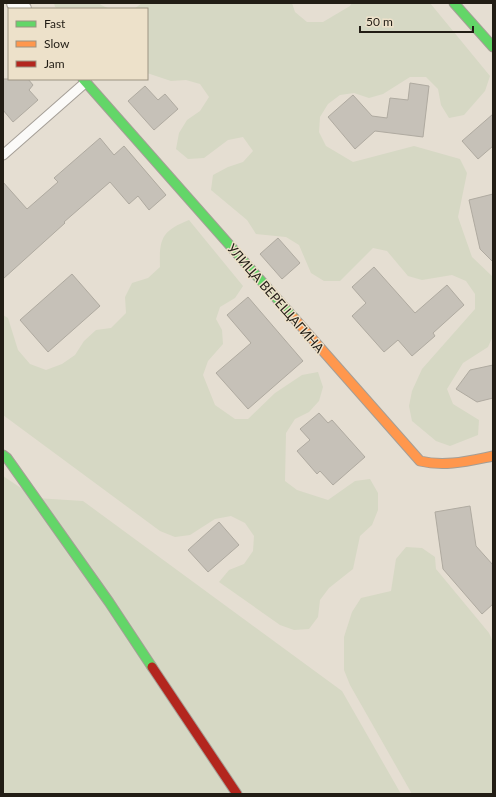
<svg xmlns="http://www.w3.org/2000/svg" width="496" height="797" font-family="Lato,sans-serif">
	<rect width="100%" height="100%" fill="#e5ded2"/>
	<g fill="#d6d8c4">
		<polygon points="54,3 99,3 101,5 110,9 58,9 55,7"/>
		<polygon points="142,3 292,3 295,12 307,22 323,22 350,6 352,3 430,3 490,76 485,91 464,115 449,118 441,105 438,89 426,77 410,77 383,94 369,98 354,93 340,95 328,104 320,117 319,132 326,146 353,162 414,146 460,159 467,173 458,217 472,257 493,277 493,336 488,347 463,363 447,389 453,404 479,420 478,435 450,446 436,441 412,421 409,406 412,391 422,369 475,309 475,294 466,281 452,275 422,280 408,276 387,251 373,248 340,281 324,281 311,273 299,245 286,237 256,234 247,220 211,190 213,175 228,167 243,162 253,151 243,137 228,140 204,158 188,159 176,149 179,133 187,120 200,111 209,97 200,84 186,80 171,81 147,73 147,9 134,9"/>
		<path d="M189,220L243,286L235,298L220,307L216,319L222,330L223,344L208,361L203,375L215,405L235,419H248L275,393L302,375L318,372L323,387L319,401L309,412L295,419L286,433L285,481L297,490L328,500L355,481L370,479L378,493V510L372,525L360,536L353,569L329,588L320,600L318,617L309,629L294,630L280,625L219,582L229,570L244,564L253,551L254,536L245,523L231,516L215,519L190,535L175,537L160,531L3,415V315L8,318L18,350L30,364L46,370L62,364L75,355L84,341L96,330L111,328L126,313L125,297L132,283L148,278L160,267C159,238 162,231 189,220Z"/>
		<polygon points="3,476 36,498 83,501 342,691 401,794 3,794"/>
		<polygon points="406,547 422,548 435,557 436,569 489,633 493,642 493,794 412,794 350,685 344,670 344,637 352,612 361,598 391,591 396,559"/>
	</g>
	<g fill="#c6c1b8" stroke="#afaaa0">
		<polygon points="3,79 28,79 33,85 29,90 38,100 13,122 3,110"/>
		<polygon points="410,83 429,86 423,137 375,131 355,149 328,117 353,95 372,116 387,118 390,98 408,100"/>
		<polygon points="145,86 158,100 165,94 178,109 154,130 128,101"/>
		<polygon points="493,114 493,146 478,159 462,141"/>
		<polygon points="100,138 114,155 124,146 166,195 149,210 138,196 129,204 110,182 64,222 65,223 3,279 3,182 27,209 58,182 54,178"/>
		<polygon points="493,194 493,262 480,249 469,200"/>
		<polygon points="278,238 300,263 282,279 260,254"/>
		<polygon points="374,267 415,313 447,285 464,305 433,333 435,336 412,356 398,340 384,352 352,316 366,303 352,287"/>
		<polygon points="72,274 100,306 48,352 20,320"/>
		<polygon points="248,297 303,361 248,409 216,373 251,343 227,315"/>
		<polygon points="493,365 493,398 477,402 456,389 470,370"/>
		<polygon points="319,413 328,423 332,420 365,457 333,485 320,471 317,474 297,451 310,440 300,429"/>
		<polygon points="470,506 476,546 493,565 493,604 482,614 443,569 435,512"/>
		<polygon points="219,522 239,545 208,572 188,550"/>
	</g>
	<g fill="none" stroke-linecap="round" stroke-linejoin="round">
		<g stroke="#a49e96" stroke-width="11">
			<polyline id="lane" points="3,155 86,82"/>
		</g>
		<g stroke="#a49e96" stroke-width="20">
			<polyline id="street" points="16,3 22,9"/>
		</g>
		<g stroke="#a49e96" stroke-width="11">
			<g id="fast">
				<polyline points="454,3 493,47"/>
				<polyline points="83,79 294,318"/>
				<polyline points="3,455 7,458 109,602 152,667"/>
			</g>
		</g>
		<g stroke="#a49e96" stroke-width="11">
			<path id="slow" d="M294,318L420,461C445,467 468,461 493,456"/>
		</g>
		<g stroke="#a49e96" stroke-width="11">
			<polyline id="jam" points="152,667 237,794"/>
		</g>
		<use href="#lane" stroke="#fbfaf8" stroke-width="9"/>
		<use href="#street" stroke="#fbfaf8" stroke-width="18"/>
		<use href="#fast" stroke="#63d668" stroke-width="9"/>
		<use href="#slow" stroke="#ff974d" stroke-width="9"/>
		<use href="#jam" stroke="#b3261e" stroke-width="9"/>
	</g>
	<g text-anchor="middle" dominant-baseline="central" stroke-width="3" stroke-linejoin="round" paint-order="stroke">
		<g font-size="13" fill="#221d15" stroke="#ede1ca">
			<text transform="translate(276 298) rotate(49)">УЛИЦА ВЕРЕЩАГИНА</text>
		</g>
	</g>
	<rect width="496" height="797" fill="none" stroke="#221d15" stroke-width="8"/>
	<rect x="8" y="8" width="140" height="72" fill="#ede1ca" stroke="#9c9382"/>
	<rect x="16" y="21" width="20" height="6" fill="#63d668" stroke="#9c9382"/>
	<text x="44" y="28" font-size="12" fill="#221d15">Fast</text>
	<rect x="16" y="41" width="20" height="6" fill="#ff974d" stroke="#9c9382"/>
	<text x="44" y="48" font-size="12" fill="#221d15">Slow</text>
	<rect x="16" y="61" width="20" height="6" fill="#b3261e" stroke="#9c9382"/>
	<text x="44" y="68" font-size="12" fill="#221d15">Jam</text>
	<path d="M360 26v6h113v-6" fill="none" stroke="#221d15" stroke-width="2"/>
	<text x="366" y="26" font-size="12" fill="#221d15" stroke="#ede1ca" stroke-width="3" paint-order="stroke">50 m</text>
</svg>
